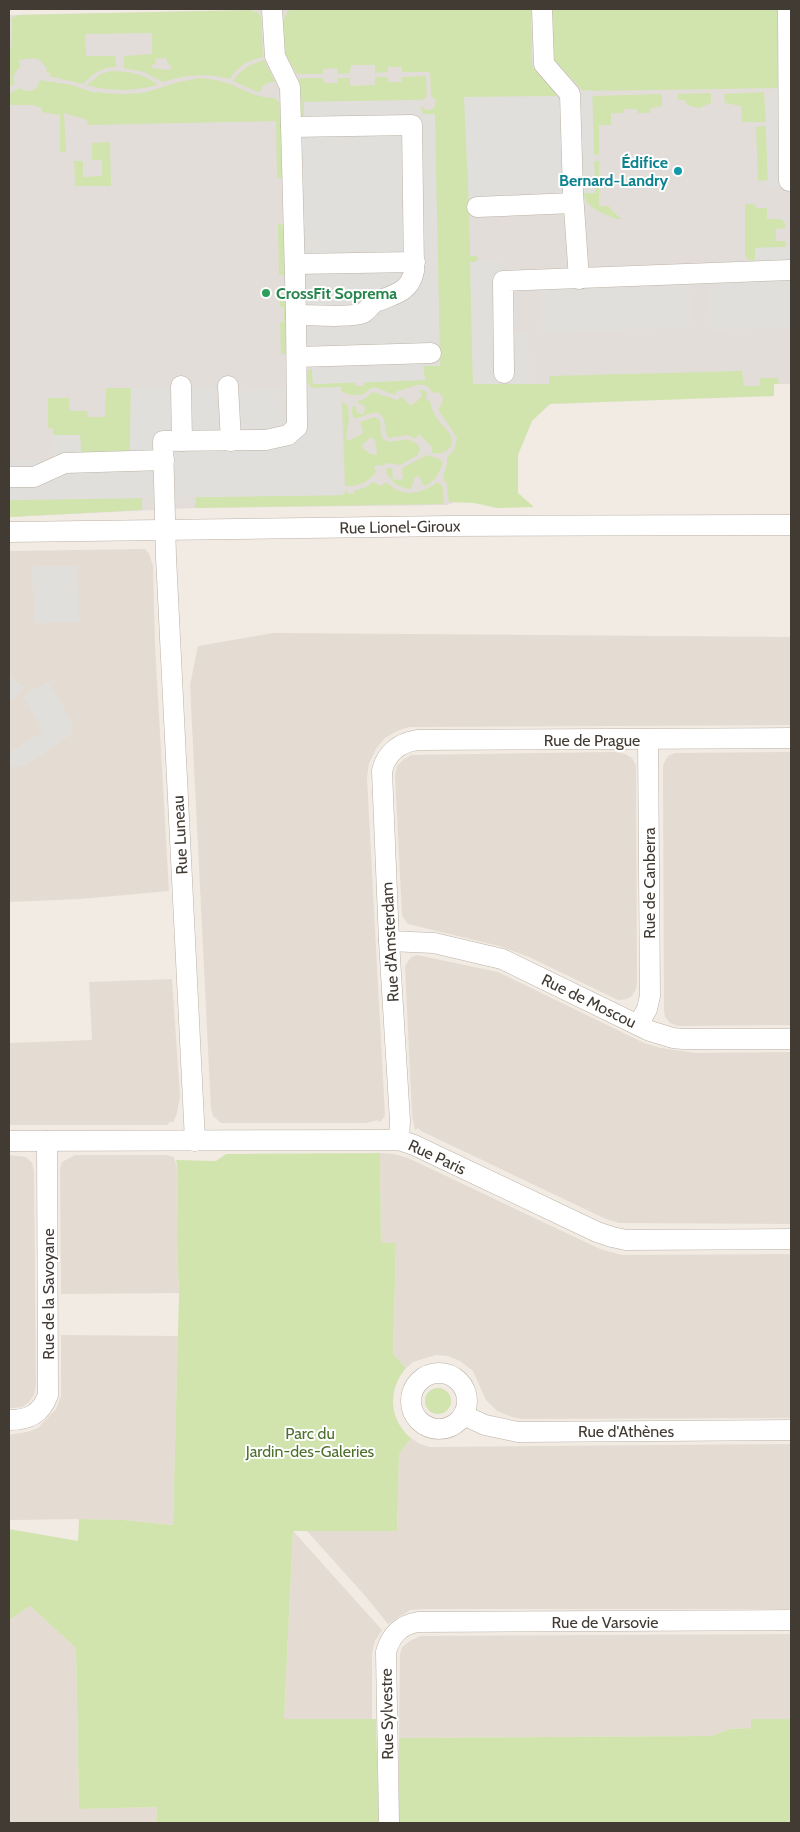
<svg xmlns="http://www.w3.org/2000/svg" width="800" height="1832" font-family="Cabin,sans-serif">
	<rect width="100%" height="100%" fill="#f1ebe4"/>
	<g fill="#e4dcd2">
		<polygon points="145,549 149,554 153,566 155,646 169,891 81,899 9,902 9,551"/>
		<polygon points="273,633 791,637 791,725 409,727 397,731 385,738 376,749 369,763 367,778 385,1116 380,1122 377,1120 367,1123 221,1123 213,1116 211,1109 190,685 198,646"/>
		<polygon points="614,752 625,754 632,758 636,765 637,980 636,989 632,996 627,999 618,1000 529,957 499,946 408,924 402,916 395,776 397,766 404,759 411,755"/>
		<polygon points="791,752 791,1025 678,1026 670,1023 665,1017 664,1010 663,766 665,761 668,756 675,753"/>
		<polygon points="417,955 498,972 644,1043 661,1048 696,1053 791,1052 791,1224 619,1223 606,1219 421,1131 418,1128 415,1130 412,1116 405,966 411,957"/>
		<polygon points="172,979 180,1096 177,1113 173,1123 171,1121 167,1125 9,1125 9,1043 92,1040 89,982"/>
		<polygon points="380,1153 394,1154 408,1158 600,1249 622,1255 791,1254 791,1418 523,1419 512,1417 497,1411 486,1400 473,1371 460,1361 448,1356 436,1355 413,1362 406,1368 393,1354 396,1244 381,1243"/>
		<polygon points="9,1155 26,1157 32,1163 34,1171 36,1385 34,1395 29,1402 22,1407 14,1408 9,1408"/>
		<polygon points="75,1155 167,1155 174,1157 178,1172 177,1241 179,1293 61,1294 60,1168 62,1162"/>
		<polygon points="61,1335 178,1336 173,1525 124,1520 79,1519 9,1520 9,1435 27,1432 38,1428 56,1409 61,1396"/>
		<polygon points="411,1438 420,1444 430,1447 791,1444 791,1609 423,1609 410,1610 388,1624 367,1598 307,1531 397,1531 399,1453"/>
		<polygon points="293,1531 382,1630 375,1641 372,1653 372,1719 284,1719"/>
		<polygon points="30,1606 76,1648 79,1809 157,1807 156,1823 9,1823 9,1620"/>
		<polygon points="791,1634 791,1719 751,1719 751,1728 730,1729 711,1736 399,1738 400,1654 402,1647 410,1641 420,1636"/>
	</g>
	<polygon fill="#e3ddd9" points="302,9 791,9 791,384 774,384 774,396 476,401 453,503 447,505 195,508 9,517 9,15"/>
	<g fill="#d1e4ae" fill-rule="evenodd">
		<path d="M302,9H531L532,65L534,69L557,94L556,96L544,97L469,207L470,256H476L478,258L476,262H471L473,384H549V376L742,371L744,386H760V378H778L779,384H774V396L550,404L532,421L518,455V493L534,507L497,508L474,503L450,502L448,499L447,485L443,477L447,464V457L454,450L457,438L438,409L442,404L443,398L438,392L433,393C424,376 409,390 397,391L395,395L377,388H371L362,395H351L342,392L341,387L312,388L306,380L305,371L312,369L313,384L355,382L356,386H363L365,384V382L425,380L423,366L440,365L434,114H423L420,105L426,110H430L435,106L436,100L431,96L430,72H402V67H388V72L375,73V65H351L350,73L337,74V68L323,69V74H297L284,53L283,21L287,12L291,10Z"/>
		<polygon points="551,9 778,9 780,88 583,91 554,60"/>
		<path d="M251,10L258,13L261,17L263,57C249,60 238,66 230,79C207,73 185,74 163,82L144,72L124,68V56L152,54V33L85,34L86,56H115L116,67C103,66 91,75 83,84L49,76L50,73L46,72L47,69L40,60C33,57 26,59 19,60L20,67C15,71 12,77 15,83L9,87V80L11,76L9,75C9,57 12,40 12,21V18L18,15ZM166,58L168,64L172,67L170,70L151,68L152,65L155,64L156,59Z"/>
		<path d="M264,60L275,82C267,82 261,85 260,93L233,81C241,69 251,64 264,60Z"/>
		<path d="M111,71C128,71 145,74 158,85C134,91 111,92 87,85L101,74Z"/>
		<polygon points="426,76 427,96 422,100 304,102 304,116 302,117 300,115 299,78 323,78 324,83 337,83 337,78 350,78 350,86 375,85 375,77 388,77 388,82 402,82 402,77"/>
		<path d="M200,78C209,79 218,80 227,83C246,90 255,98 276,98L277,101L281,102L283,179L277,178L276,121L88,125L87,120L64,113L66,152H60V115L42,112V108L32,105H9V94L19,88C29,94 37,91 40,80L72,85L92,92L121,94L143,93L179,82Z"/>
		<polygon points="764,92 766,122 742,122 741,106 725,103 724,94"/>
		<polygon points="711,93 711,103 699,108 687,105 685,100 678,100 678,94"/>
		<polygon points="662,94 662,106 650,109 650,113 637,113 637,109 624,109 624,113 611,113 611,125 599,125 599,154 594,155 592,96"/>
		<polygon points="766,126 768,180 758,181 756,127"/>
		<polygon points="110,142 111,186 75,186 74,161 83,161 83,177 102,176 102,160 92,160 92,143"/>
		<path d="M594,161H599V206H608L621,219H616C603,213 586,209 583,193H595Z"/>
		<polygon points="745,204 755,204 756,208 767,208 767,219 781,219 785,223 785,228 776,229 776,241 786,241 786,247 755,248 755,259 753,261 747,259 745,255"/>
		<polygon points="278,224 284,225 285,275 279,275"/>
		<polygon points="285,294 286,354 281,354 280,322 284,322 284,307 280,307 280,295"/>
		<polygon points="106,388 131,388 130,451 81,453 80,436 53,435 53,429 48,428 48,398 69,398 70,411 87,411 88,417 105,417"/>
		<path d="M419,389L427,392L426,399L430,401C431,408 434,414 438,420C444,428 461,440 447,450C443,454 437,454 432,453V447L419,434L416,439L407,435L389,438C382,430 389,422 379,413C370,411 363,418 354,418C351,413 352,411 353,405L356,407L357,413L364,414L365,406L356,402L364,399L373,392L397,400L402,397L410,405C414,404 420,399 422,395Z"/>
		<path d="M342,401L348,406L349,420L346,438L348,441L362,434L363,431L360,422L375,417L380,420C382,425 379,431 382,436C389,451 408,429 420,448L418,455L400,465L388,463L381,466L376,465L374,467L376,472C367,483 359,487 345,486ZM371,437L375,440L377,452L376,455L370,454L361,446Z"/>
		<path d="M427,455L440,459L443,464L435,479L426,486L422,483L420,477L417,476L414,478V482L410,489C399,488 391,482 386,472L387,468H392L393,480L403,479L402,468Z"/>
		<path d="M373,482L381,486L386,482C406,499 419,494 438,482L443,487L444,504L195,508L196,497L343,495L346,490L349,494H354V491L366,487Z"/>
		<polygon points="142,498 142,510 9,517 9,500"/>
		<path d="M380,1153L381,1243H396L393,1354L406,1368C388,1389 388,1419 411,1438L399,1454L397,1531H293L284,1719H376L379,1823H156L157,1807L79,1809L76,1648L30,1606L9,1620V1529L78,1541L79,1519L124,1520L173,1525L179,1293L177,1241L178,1172L176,1160L216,1161L226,1154Z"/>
		<circle cx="438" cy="1401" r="13"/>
		<polygon points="751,1719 791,1719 791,1823 399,1823 399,1738 711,1736 730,1729 751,1728"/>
	</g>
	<g fill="#e1dfdc">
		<polygon points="592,90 595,193 548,194 469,207 464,97 556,96 568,92"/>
		<polygon points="765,93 789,93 791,186 768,187"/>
		<polygon points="420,100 421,114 435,114 440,366 423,366 425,380 313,384 312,369 310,367 287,368 282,127 304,127 304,102"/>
		<polygon points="791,247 791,327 711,330 708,274 756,272 755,248"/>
		<polygon points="470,262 501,262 504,334 528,334 529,384 473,384"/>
		<polygon points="689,275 690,327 543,333 541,280"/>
		<polygon points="216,386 216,399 223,398 234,391 340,387 343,495 9,500 9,462 28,461 52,464 53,435 80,435 81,453 130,451 131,388"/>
		<polygon points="78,566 79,622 34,623 32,567"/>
		<polygon points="9,675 24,687 9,704"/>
		<polygon points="48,682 72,722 72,734 25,766 9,766 9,752 44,732 23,696"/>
	</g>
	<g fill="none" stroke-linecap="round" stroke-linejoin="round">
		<g stroke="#bcb2a7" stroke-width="21">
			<g id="minor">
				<polyline points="272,9 275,56 290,87 296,315"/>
				<polyline points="542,9 544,64 570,94 573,193 579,279"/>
				<polyline points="788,9 789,181"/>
				<polyline points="477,207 573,203"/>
				<polyline points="295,264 415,262"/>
				<polyline points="297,357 431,353"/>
				<polyline points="504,373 503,281 791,270"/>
				<polyline points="181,386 182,441"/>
				<polyline points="228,386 231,441"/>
				<polyline points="9,477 34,477 65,463 164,460"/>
				<polyline points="9,532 449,526 791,525"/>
				<polyline points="389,941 434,943 502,959 650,1031 673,1038 683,1039 791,1039"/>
				<polyline points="638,1025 647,1009 650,996 648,739"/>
				<path d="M399,1140L400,1121L389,941L382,771C386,753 399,743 417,740L791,738"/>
				<polyline points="9,1141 399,1140 414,1145 597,1232 612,1237 626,1240 791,1239"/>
				<path d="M195,1141L166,557L163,441L266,440L288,435L297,427V423L296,315C311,315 351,318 363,313C369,310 371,303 378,301C395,294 410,292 414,271L412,125L291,127"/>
				<circle cx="439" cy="1401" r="28"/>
				<polyline points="463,1415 485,1425 518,1432 791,1430"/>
				<path d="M9,1420C29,1420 41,1414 48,1395L47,1141"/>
				<path d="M389,1823L386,1652C391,1634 401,1625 418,1622L791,1620"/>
			</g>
		</g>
		<use href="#minor" stroke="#fff" stroke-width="20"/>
	</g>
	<circle fill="#0f9aa8" stroke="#fff" stroke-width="2" cx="678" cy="171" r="5"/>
	<circle fill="#2e9e5b" stroke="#fff" stroke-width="2" cx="266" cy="293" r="5"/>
	<g text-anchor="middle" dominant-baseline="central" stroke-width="4" stroke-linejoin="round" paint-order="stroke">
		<g font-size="16" font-weight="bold" fill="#0d838f" stroke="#fff" text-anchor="end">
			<text x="668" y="162">Édifice<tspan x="668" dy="18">Bernard-Landry</tspan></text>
		</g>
		<g font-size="16" font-weight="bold" fill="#27864d" stroke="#fff" text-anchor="start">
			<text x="276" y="293">CrossFit Soprema</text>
		</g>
		<g font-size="16" fill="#423b34" stroke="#fff">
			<text transform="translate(400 527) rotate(-1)">Rue Lionel-Giroux</text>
			<text x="592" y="740">Rue de Prague</text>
			<text transform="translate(180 835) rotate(-93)">Rue Luneau</text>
			<text transform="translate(649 883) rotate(-90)">Rue de Canberra</text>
			<text transform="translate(390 942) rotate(-93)">Rue d'Amsterdam</text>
			<text transform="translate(589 1001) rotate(26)">Rue de Moscou</text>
			<text transform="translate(437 1157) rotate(25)">Rue Paris</text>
			<text transform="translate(48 1294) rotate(-90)">Rue de la Savoyane</text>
			<text x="626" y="1431">Rue d'Athènes</text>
			<text x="605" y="1622">Rue de Varsovie</text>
			<text transform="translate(387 1714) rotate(-91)">Rue Sylvestre</text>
		</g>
		<g font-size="16" fill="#4d702b" stroke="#fff">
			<text x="310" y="1433">Parc du<tspan x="310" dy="18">Jardin-des-Galeries</tspan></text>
		</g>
	</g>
	<rect width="800" height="1832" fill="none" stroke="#423b34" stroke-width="20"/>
</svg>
